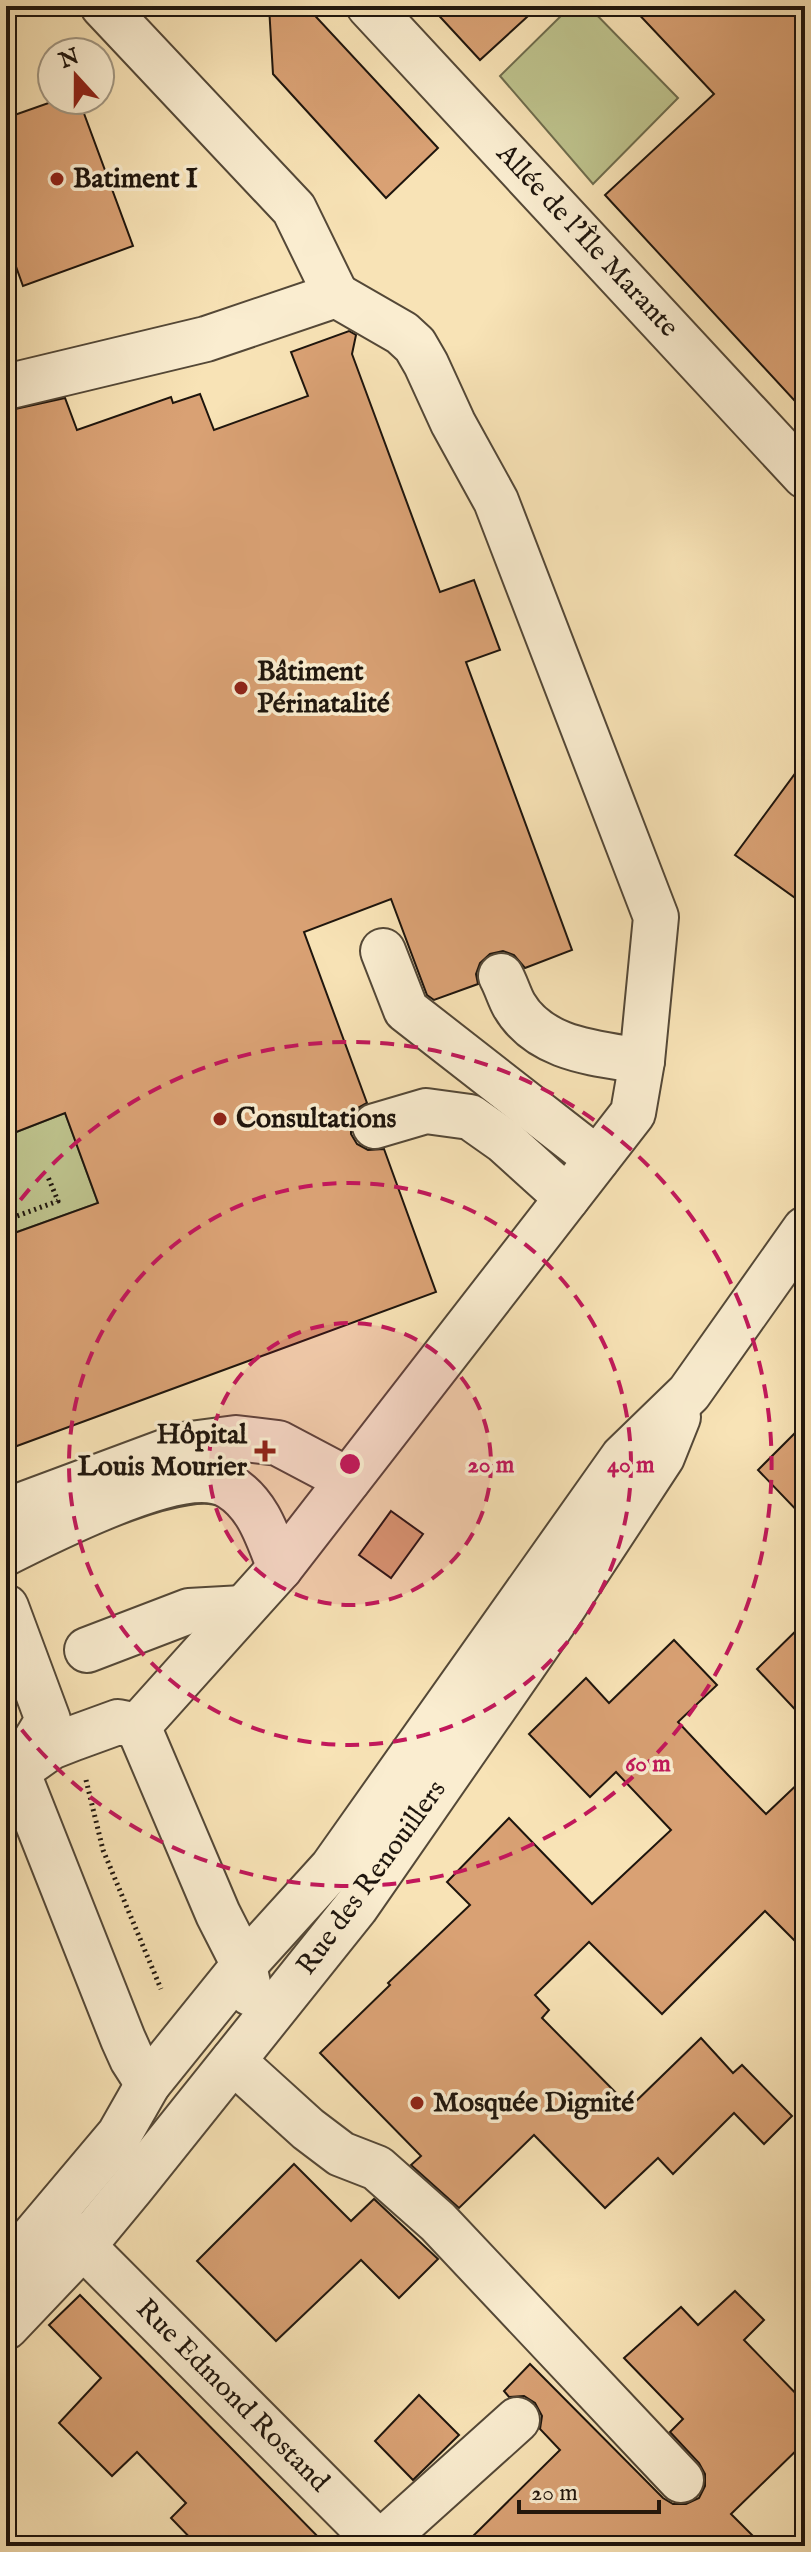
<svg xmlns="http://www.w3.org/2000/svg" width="811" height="2552" font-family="'IM FELL English',serif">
	<rect width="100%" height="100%" fill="#f8e3b6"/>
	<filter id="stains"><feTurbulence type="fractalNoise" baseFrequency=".0025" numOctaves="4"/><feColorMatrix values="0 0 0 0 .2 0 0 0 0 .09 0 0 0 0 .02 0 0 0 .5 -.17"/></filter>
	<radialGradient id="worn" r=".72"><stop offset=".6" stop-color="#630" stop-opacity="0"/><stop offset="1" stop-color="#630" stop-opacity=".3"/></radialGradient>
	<g fill="#bec38d" stroke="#6e6c4d" stroke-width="2">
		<polygon points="571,6 588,6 678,98 593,184 500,76"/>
		<polygon points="65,1113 98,1203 6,1236 6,1136"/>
	</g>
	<g fill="#d9a174" stroke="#1e150d" stroke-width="2">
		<polygon points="269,6 306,6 438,148 386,198 273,74"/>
		<polygon points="430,6 539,6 480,60"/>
		<polygon points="631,6 796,6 805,20 805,412 605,195 714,94"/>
		<polygon points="57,100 79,100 133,246 23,286 6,239 6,118"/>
		<polygon points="349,331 356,335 352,354 440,592 474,580 500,650 466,662 572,950 525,968 514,955 503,951 490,954 480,963 476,974 478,984 434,1000 427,995 391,899 304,932 367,1103 356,1109 351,1119 351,1134 357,1144 368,1150 384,1149 436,1292 6,1450 6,1236 98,1203 65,1113 6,1136 6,411 65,398 77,430 171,397 173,403 200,394 214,430 308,396 291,352"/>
		<polygon points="805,760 805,905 735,855"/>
		<polygon points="805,1423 805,1519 758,1470"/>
		<polygon points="391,1511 423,1534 391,1578 359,1555"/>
		<polygon points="805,1622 805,1720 757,1669"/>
		<polygon points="674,1640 717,1685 678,1722 728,1775 766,1814 805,1777 805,1951 765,1911 662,2014 589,1942 535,1995 549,2010 542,2018 630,2107 701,2038 733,2073 742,2065 792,2116 764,2144 734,2113 673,2174 658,2158 605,2208 534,2135 459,2208 411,2165 421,2156 320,2053 390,1985 388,1983 470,1905 447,1882 509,1818 592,1904 671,1830 616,1772 590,1797 529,1734 586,1678 609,1703"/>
		<polygon points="294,2164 351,2221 374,2199 438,2259 399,2298 361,2260 276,2341 197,2261"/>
		<polygon points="735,2291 764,2320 744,2340 805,2403 805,2442 731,2514 763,2546 463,2546 560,2450 540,2429 542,2416 535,2403 524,2396 509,2397 504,2391 530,2364 663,2498 673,2504 686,2504 699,2498 705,2486 705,2474 699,2463 670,2432 683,2419 624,2358 681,2307 698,2325"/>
		<polygon points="80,2295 185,2401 327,2546 198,2546 171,2518 186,2503 137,2452 112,2476 59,2423 101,2378 49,2325"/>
		<polygon points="419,2395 459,2435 413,2480 375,2441"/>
	</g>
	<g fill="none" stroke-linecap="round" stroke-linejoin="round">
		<g stroke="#544837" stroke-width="48">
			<g id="minor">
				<polyline points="103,6 294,209 336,295"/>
				<polyline points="369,6 805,476"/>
				<polyline points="6,387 206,339 336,295 402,333 415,345 426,364 453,423 496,501 656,917 642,1061 633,1113 280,1568 138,1726"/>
				<polyline points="383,951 406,1010 597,1159"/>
				<path d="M501,976C506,985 509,996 514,1005C540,1050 596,1053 642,1061"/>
				<polyline points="375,1126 426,1111 470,1117 504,1141 567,1198"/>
				<polyline points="6,1511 183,1445 236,1438 278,1443 348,1480"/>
				<path d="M6,1553C50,1531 186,1460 230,1487C259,1505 268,1538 280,1568"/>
				<polyline points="6,1607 48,1720 17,1771"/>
				<polyline points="87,1650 189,1611 243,1608"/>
				<polyline points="138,1726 218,1914 244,1965 250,1993"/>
				<polyline points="6,1769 17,1771 123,2039 132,2059 148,2084"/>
				<polyline points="20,1769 51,1747 74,1738 118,1722 138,1726"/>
				<polyline points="233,2061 308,2129 341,2154 377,2168 438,2222 681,2480"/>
				<polyline points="62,2225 382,2546"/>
				<polyline points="6,2269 119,2135 148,2084 244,1965 332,1868 623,1457 689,1393 805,1229"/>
				<polyline points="6,2327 84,2245 132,2187 356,1907 555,1620 662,1457 678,1417"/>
				<polyline points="379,2544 517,2420"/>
			</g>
		</g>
		<g stroke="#1e150d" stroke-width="5" stroke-dasharray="2 4" stroke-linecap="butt">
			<polyline points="6,1220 58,1201 48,1177"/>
			<polyline points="86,1780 103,1850 161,1989"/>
		</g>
		<use href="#minor" stroke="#faedd0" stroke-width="44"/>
	</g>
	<circle cx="350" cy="1464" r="141" fill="#c2185b" fill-opacity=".12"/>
	<g fill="none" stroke="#c2185b" stroke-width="4" stroke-dasharray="14 10">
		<circle cx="350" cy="1464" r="141"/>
		<circle cx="350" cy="1464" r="281"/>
		<path d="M6 1219A422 422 0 1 1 6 1709"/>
	</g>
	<g fill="#8f2418" stroke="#faedd0" stroke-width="3">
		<circle cx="57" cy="179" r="8"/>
		<circle cx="241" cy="688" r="8"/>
		<circle cx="220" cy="1119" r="8"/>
		<path d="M261 1439h8v8h8v8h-8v8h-8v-8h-8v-8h8z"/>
		<circle cx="417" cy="2103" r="8"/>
	</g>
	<g text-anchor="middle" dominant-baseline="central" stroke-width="7" stroke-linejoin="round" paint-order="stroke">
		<g font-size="28" font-weight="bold" fill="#1e150d" stroke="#faedd0" text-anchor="start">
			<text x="73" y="179">Batiment I</text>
			<text x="257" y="672">Bâtiment<tspan x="257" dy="32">Périnatalité</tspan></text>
			<text x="236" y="1119">Consultations</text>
			<text x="247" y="1435" text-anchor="end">Hôpital<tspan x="247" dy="32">Louis Mourier</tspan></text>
			<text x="433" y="2103">Mosquée Dignité</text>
		</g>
		<g font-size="28" fill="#1e150d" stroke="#faedd0">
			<text transform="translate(587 241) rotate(47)">Allée de l'Île Marante</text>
			<text transform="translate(372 1878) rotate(-54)">Rue des Renouillers</text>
			<text transform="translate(232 2396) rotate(45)">Rue Edmond Rostand</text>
		</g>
	</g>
	<circle cx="350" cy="1464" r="12" fill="#c2185b" stroke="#faedd0" stroke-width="4"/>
	<g font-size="24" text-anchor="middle" font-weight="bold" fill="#c2185b" stroke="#faedd0" stroke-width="7" stroke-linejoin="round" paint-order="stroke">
		<text x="491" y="1472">20 m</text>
		<text x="631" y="1472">40 m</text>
		<text x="648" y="1771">60 m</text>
	</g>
	<rect width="811" height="2552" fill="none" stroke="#f8e3b6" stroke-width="32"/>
	<rect x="8" y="8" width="795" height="2536" fill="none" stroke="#1e150d" stroke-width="4"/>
	<rect x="16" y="16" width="779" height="2520" fill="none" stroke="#1e150d" stroke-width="2"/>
	<g transform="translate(76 76) rotate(339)"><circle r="38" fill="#faedd0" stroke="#a29782" stroke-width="2"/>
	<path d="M0-6L14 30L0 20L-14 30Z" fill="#8f2418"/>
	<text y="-12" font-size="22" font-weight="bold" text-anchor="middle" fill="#1e150d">N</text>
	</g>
	<path d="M519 2500v12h140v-12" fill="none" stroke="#1e150d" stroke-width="4"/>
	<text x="531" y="2500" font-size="24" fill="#1e150d" stroke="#faedd0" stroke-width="6" paint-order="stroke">20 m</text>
	<rect width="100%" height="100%" filter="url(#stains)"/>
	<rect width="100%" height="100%" fill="url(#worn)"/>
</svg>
